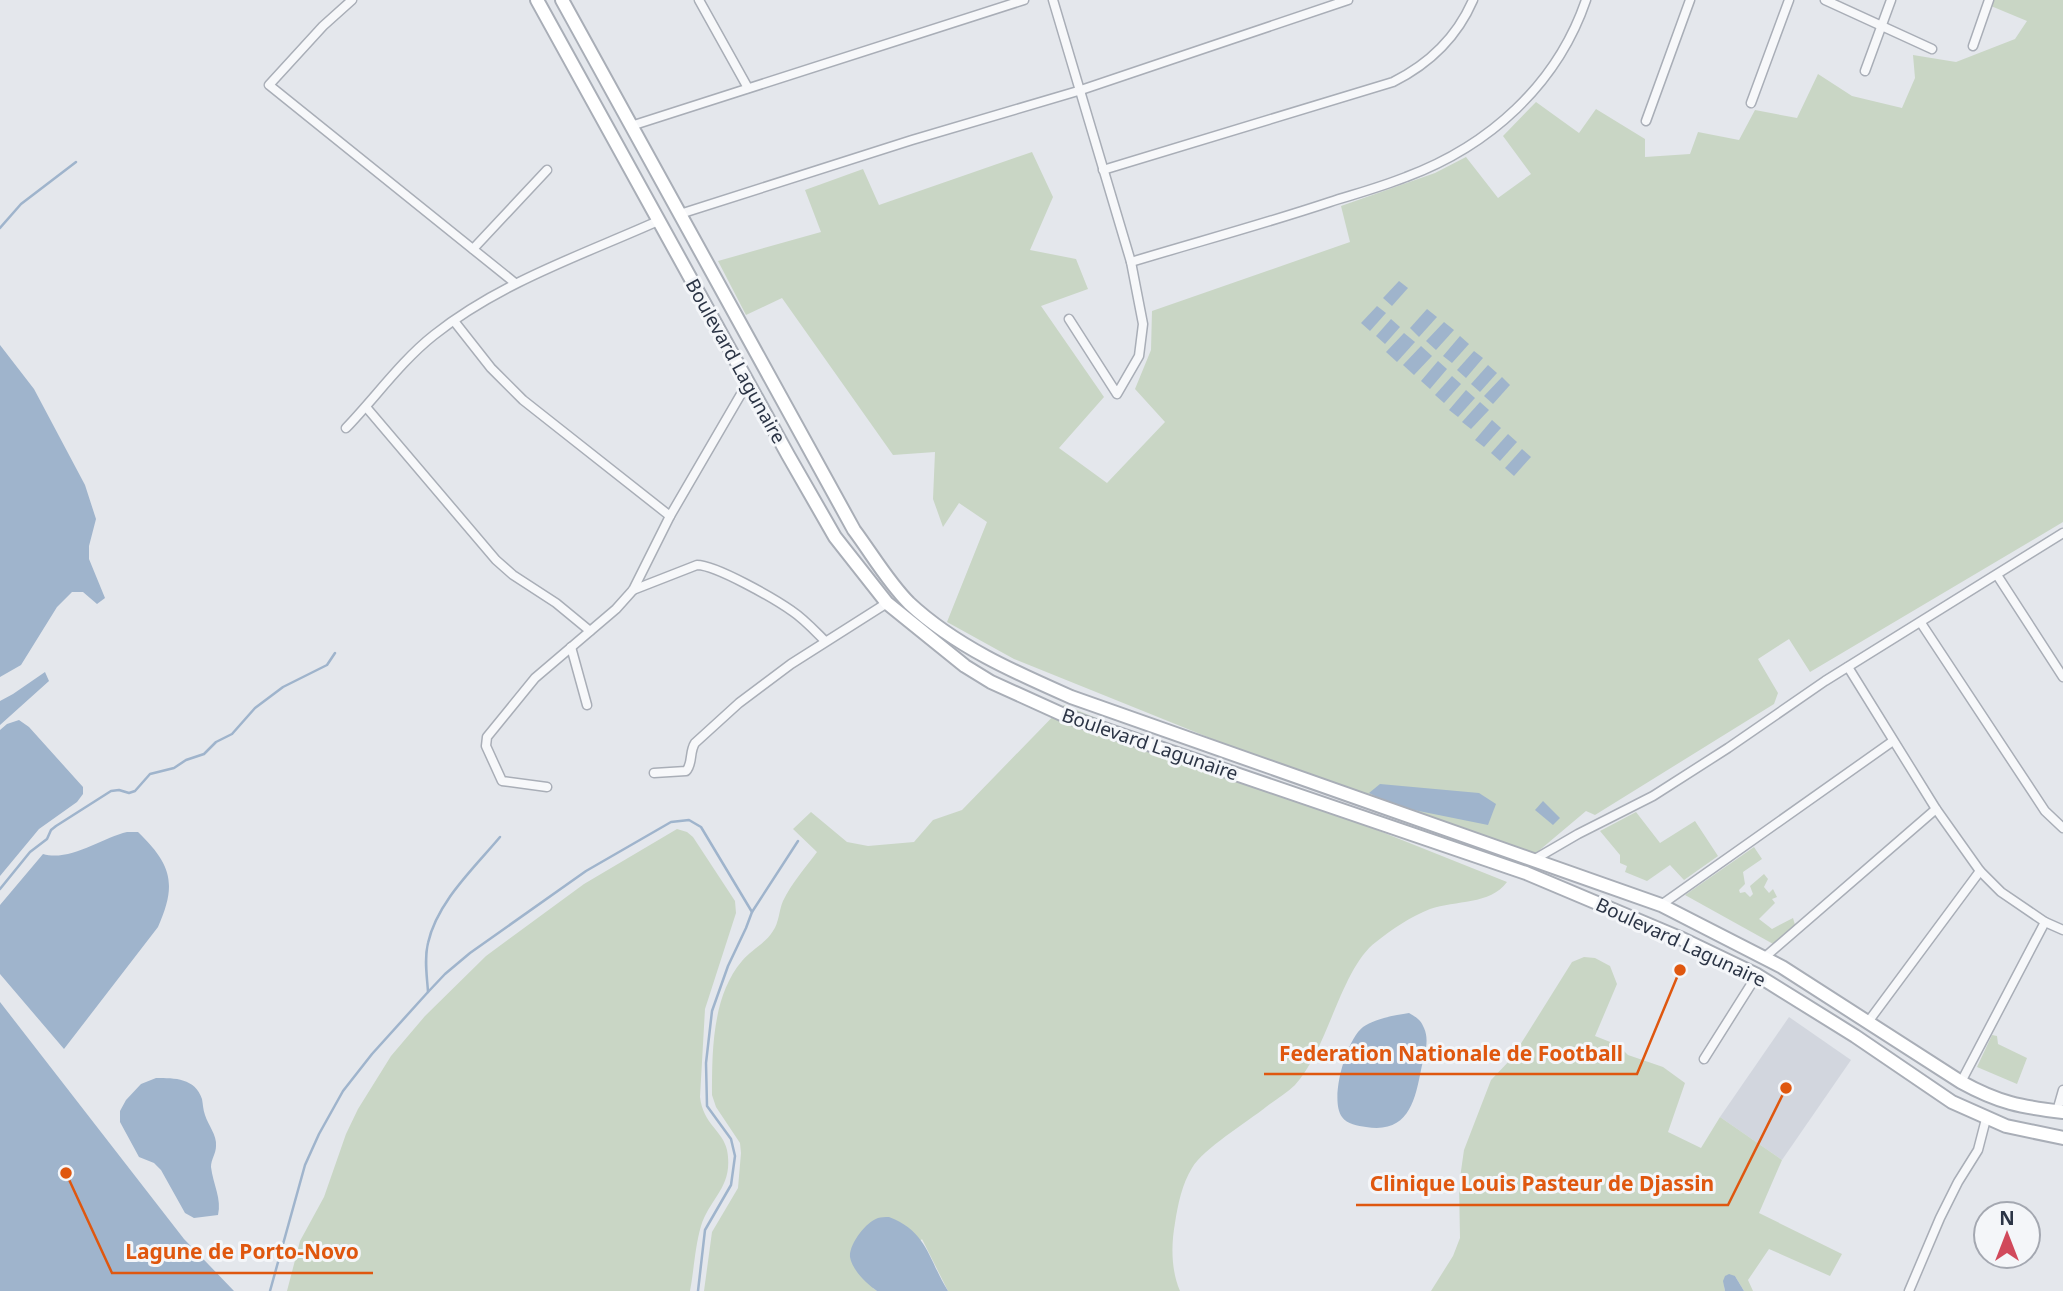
<svg xmlns="http://www.w3.org/2000/svg" width="2063" height="1291" font-family="'Noto Sans',sans-serif">
	<rect width="100%" height="100%" fill="#e4e7ec"/>
	<polygon fill="#d2d6de" points="1789,1017 1851,1060 1782,1160 1720,1117"/>
	<g fill="#c9d6c5">
		<polygon points="1994,0 2063,0 2063,522 1810,672 1789,639 1758,659 1778,693 1774,704 1595,815 1586,811 1523,864 1014,659 947,622 987,522 959,503 943,527 933,499 935,452 893,455 782,298 746,315 718,261 821,232 805,190 863,169 879,205 1032,152 1053,197 1030,250 1076,259 1088,289 1041,306 1104,397 1059,448 1107,483 1165,422 1135,389 1151,350 1152,311 1350,242 1341,206 1435,173 1466,157 1498,198 1531,174 1503,136 1536,102 1579,133 1596,109 1645,139 1645,157 1690,154 1698,132 1739,140 1755,110 1797,118 1818,74 1852,96 1902,108 1915,78 1913,55 1956,62 2015,39 2027,21 1991,6"/>
		<path d="M1064,705L1507,882C1490,905 1456,900 1430,909C1410,917 1392,929 1376,942C1341,968 1328,1049 1295,1085C1287,1093 1275,1100 1266,1107C1247,1122 1203,1149 1192,1168C1182,1184 1178,1204 1175,1223C1171,1245 1171,1270 1180,1291H948L922,1239L873,1288L877,1291H704L712,1232L738,1188L741,1153L740,1143L716,1107L712,1095C712,1052 712,996 742,961C751,950 765,944 773,931C779,923 779,910 783,901C791,884 806,867 817,852L793,829L811,812L847,842L868,846L914,842L933,820L962,810Z"/>
		<polygon points="1636,812 1660,843 1695,821 1718,856 1684,880 1670,865 1647,881 1625,872 1627,866 1620,863 1620,855 1600,831"/>
		<path d="M677,829L687,832L693,837L735,901L736,913L705,1009L700,1097C703,1124 723,1131 727,1150C734,1187 710,1197 701,1226C695,1246 694,1270 690,1291H287L300,1241L324,1197L346,1134L358,1109L391,1056L425,1016L486,956L584,884Z"/>
		<polygon points="1754,847 1762,859 1743,872 1745,884 1739,890 1740,893 1745,892 1750,897 1753,894 1750,886 1764,874 1768,879 1764,887 1769,893 1773,889 1777,897 1772,899 1775,903 1759,919 1772,929 1793,918 1795,925 1775,945 1685,895"/>
		<polygon points="1584,957 1595,958 1610,966 1617,984 1595,1036 1618,1045 1628,1055 1663,1067 1685,1083 1668,1132 1701,1148 1720,1117 1782,1160 1759,1213 1842,1254 1830,1276 1769,1249 1748,1280 1753,1291 1744,1291 1735,1276 1724,1286 1725,1291 1431,1291 1453,1256 1460,1238 1459,1185 1464,1150 1491,1080 1512,1058 1572,962"/>
		<polygon points="1992,1035 1997,1036 1998,1044 2027,1058 2017,1084 1977,1067"/>
	</g>
	<g fill="#9fb4cc">
		<polygon points="1399,281 1408,288 1392,306 1383,298"/>
		<polygon points="1377,306 1386,313 1370,331 1361,323"/>
		<polygon points="1427,309 1437,317 1419,337 1410,328"/>
		<polygon points="1391,319 1400,327 1385,344 1376,336"/>
		<polygon points="1444,322 1454,330 1436,350 1426,341"/>
		<polygon points="1404,333 1415,342 1397,362 1386,352"/>
		<polygon points="1460,336 1469,344 1452,363 1443,356"/>
		<polygon points="0,345 34,389 85,485 96,519 89,546 89,559 105,598 97,604 83,592 72,592 57,607 21,665 0,677"/>
		<polygon points="1421,346 1432,356 1414,375 1403,365"/>
		<polygon points="1474,351 1483,358 1466,378 1457,370"/>
		<polygon points="1438,361 1447,369 1430,389 1421,381"/>
		<polygon points="1488,365 1497,373 1480,392 1471,384"/>
		<polygon points="1452,376 1461,384 1444,403 1435,395"/>
		<polygon points="1502,377 1510,385 1493,404 1484,396"/>
		<polygon points="1466,390 1475,398 1458,417 1449,410"/>
		<polygon points="1480,402 1489,410 1471,429 1462,422"/>
		<polygon points="1492,420 1501,428 1484,447 1475,440"/>
		<polygon points="1508,434 1517,442 1500,461 1491,453"/>
		<polygon points="1522,449 1531,457 1514,476 1505,468"/>
		<polygon points="45,672 49,681 0,725 0,701 13,694"/>
		<polygon points="19,720 29,727 83,787 83,794 77,802 39,829 0,876 0,730 7,724"/>
		<polygon points="1380,784 1479,793 1496,804 1488,825 1394,806 1369,793"/>
		<polygon points="1543,801 1560,818 1553,825 1535,810"/>
		<path d="M127,832H138C172,865 177,884 158,927L64,1049L0,974V905L43,854C69,862 102,838 127,832Z"/>
		<polygon points="0,1002 184,1239 234,1291 0,1291"/>
		<path d="M1409,1013C1416,1017 1421,1020 1424,1028C1430,1041 1424,1056 1421,1070C1415,1101 1408,1134 1366,1127C1358,1126 1347,1124 1342,1117C1329,1100 1346,1040 1363,1027C1374,1019 1395,1015 1409,1013Z"/>
		<path d="M156,1078C175,1078 195,1078 202,1099C203,1104 203,1110 205,1115C208,1125 217,1135 216,1146C216,1154 211,1159 211,1167C213,1184 222,1199 218,1215L194,1218L185,1213L161,1170L154,1163L139,1157L120,1122V1111L126,1100L141,1084Z"/>
		<path d="M889,1217C928,1232 928,1259 948,1291H877C867,1284 852,1270 850,1257C849,1244 866,1222 878,1218C881,1217 885,1217 889,1217Z"/>
		<polygon points="1729,1274 1735,1276 1744,1291 1725,1291 1723,1281 1725,1276"/>
	</g>
	<g fill="none" stroke-linecap="round" stroke-linejoin="round">
		<g stroke="#9fb4cc" stroke-width="2.5">
			<polyline points="0,228 21,204 76,162"/>
			<polyline points="0,889 30,852 47,839 51,830 56,826 111,791 119,790 129,793 135,791 150,774 174,768 186,760 204,754 216,742 232,734 255,708 283,687 327,665 335,653"/>
			<path d="M428,992C427,976 424,959 428,943C437,902 474,868 500,837"/>
			<polyline points="270,1291 305,1165 319,1134 343,1091 372,1054 428,992 445,974 470,953 586,871 671,822 689,820 701,827 752,912"/>
			<polyline points="698,1291 705,1230 731,1185 735,1156 731,1139 707,1106 706,1063 712,1011 728,966 746,928 752,912 798,841"/>
		</g>
		<g stroke="#a9aeb7" stroke-width="11">
			<g id="street">
				<polyline points="352,0 323,26 269,85 515,283"/>
				<polyline points="699,0 748,88"/>
				<polyline points="1053,0 1131,262 1143,324 1139,356 1117,394 1069,319"/>
				<polyline points="1825,0 1932,49"/>
				<polyline points="1973,46 1989,0"/>
				<polyline points="1865,71 1891,0"/>
				<polyline points="1751,103 1789,0"/>
				<polyline points="1646,121 1690,0"/>
				<polyline points="631,126 1024,0"/>
				<path d="M1103,170L1393,82C1429,64 1457,37 1473,0"/>
				<polyline points="680,214 912,140 1078,91 1348,0"/>
				<polyline points="473,249 547,170"/>
				<path d="M1131,262C1197,242 1264,224 1330,202C1355,194 1381,187 1406,177C1489,146 1557,85 1586,0"/>
				<polyline points="454,321 491,368 523,400 670,516"/>
				<polyline points="366,407 496,560 513,575 556,603 590,631"/>
				<path d="M346,428C375,398 401,361 434,335C501,282 582,255 658,221"/>
				<polyline points="1997,575 2063,677"/>
				<path d="M633,590L697,565C716,565 775,599 792,611C804,619 814,630 825,641"/>
				<polyline points="1921,623 2045,811 2063,828"/>
				<polyline points="571,647 587,705"/>
				<polyline points="1848,667 1936,809 1980,871 2001,892 2045,922 2063,930"/>
				<path d="M654,773L686,771C693,764 689,752 695,743L739,703L791,664L887,603"/>
				<polyline points="547,787 502,781 486,746 487,737 535,678 616,609 633,590 670,516 748,382"/>
				<polyline points="1535,859 1578,834 1653,796 1728,748 1825,681 2063,533"/>
				<polyline points="1661,905 1893,741"/>
				<polyline points="1765,957 1936,809"/>
				<polyline points="1868,1022 1980,871"/>
				<polyline points="1704,1059 1757,975"/>
				<polyline points="1961,1082 2045,922"/>
				<polyline points="2057,1111 2063,1090"/>
				<polyline points="1909,1291 1940,1218 1958,1182 1978,1150 1986,1119"/>
			</g>
		</g>
		<g stroke="#a9aeb7" stroke-width="16">
			<g id="secondary">
				<polyline points="537,0 788,455 835,537 887,603 965,666 991,682 1066,716 1526,873 1680,938 1757,975 1855,1036 1952,1102 2006,1126 2063,1138"/>
				<path d="M562,0L854,530C872,554 888,582 909,603C955,646 1014,672 1071,697L1661,905L1782,967L1961,1082C1999,1103 2021,1107 2063,1112"/>
			</g>
		</g>
		<use href="#street" stroke="#f7f8fa" stroke-width="8"/>
		<use href="#secondary" stroke="#fff" stroke-width="12"/>
	</g>
	<g text-anchor="middle" dominant-baseline="central" stroke-width="6" stroke-linejoin="round" paint-order="stroke">
		<g font-size="19" fill="#2b3445" stroke="#f4f6f9">
			<text transform="translate(736 361) rotate(61)">Boulevard Lagunaire</text>
			<text transform="translate(1150 744) rotate(19)">Boulevard Lagunaire</text>
			<text transform="translate(1681 942) rotate(25)">Boulevard Lagunaire</text>
		</g>
	</g>
	<path fill="none" stroke="#df570f" stroke-width="2.5" d="M1680 970L1637 1074H1264M1786 1088L1728 1205H1356M66 1173L112 1273H373"/>
	<g fill="#df570f" stroke="#f4f6f9" stroke-width="2.5">
		<circle cx="1680" cy="970" r="7"/>
		<circle cx="1786" cy="1088" r="7"/>
		<circle cx="66" cy="1173" r="7"/>
	</g>
	<g font-size="21" text-anchor="middle" font-weight="bold" fill="#df570f" stroke="#f4f6f9" stroke-width="6" stroke-linejoin="round" paint-order="stroke">
		<text x="1451" y="1061">Federation Nationale de Football</text>
		<text x="1542" y="1191">Clinique Louis Pasteur de Djassin</text>
		<text x="242" y="1259">Lagune de Porto-Novo</text>
	</g>
	<g transform="translate(2007 1235)"><circle r="33" fill="#f4f6f9" stroke="#a4a8b1" stroke-width="2"/>
	<path d="M0-5L12 26L0 18L-12 26Z" fill="#d1495b"/>
	<text y="-10" font-size="19" font-weight="bold" text-anchor="middle" fill="#2b3445">N</text>
	</g>
</svg>
